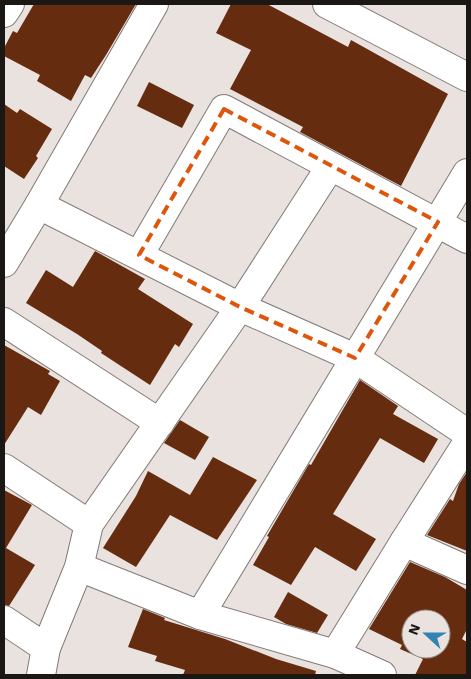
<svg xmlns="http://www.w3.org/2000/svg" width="471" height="679" font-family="'Work Sans',sans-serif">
	<rect width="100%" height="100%" fill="#eae2de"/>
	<g fill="#652c0f" fill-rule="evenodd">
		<polygon points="34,4 136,4 106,55 91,78 85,75 71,101 37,81 40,75 4,56 4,48 13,31 17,33"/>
		<polygon points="231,4 267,4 348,47 351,40 448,94 401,186 300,132 303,127 230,89 251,50 216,33"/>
		<polygon points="149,82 194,105 182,128 137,106"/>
		<polygon points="4,104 17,113 20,109 52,129 36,156 38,158 24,179 4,166"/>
		<polygon points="95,251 145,279 138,289 193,324 179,347 175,344 150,385 101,353 102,351 77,334 26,303 46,270 73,287"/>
		<polygon points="4,345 50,371 48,374 60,381 41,415 28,407 4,445"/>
		<polygon points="360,380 398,406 393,414 438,439 424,463 380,438 333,514 376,539 356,571 315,547 291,585 253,565 269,537 267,536 309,464 311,465"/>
		<polygon points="180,420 209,437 195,460 164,443"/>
		<polygon points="213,457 257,480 217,540 170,515 136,567 103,548 136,496 148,471 190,495"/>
		<polygon points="467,472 467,551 427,535 450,499 453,501 459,484"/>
		<polygon points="4,490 32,505 6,548 35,565 9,606 4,605"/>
		<path d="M410,562L445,577L467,590V629L462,639L467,642V675H415L423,659L400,649L402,645L369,629ZM411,619H441V649H411Z"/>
		<polygon points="288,592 328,615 317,633 286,624 274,617"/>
		<polygon points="143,609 165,618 164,620 225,639 276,659 316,671 315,675 183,675 185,670 155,661 157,656 128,647"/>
	</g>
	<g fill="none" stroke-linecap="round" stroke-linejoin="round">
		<g stroke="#827a77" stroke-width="30">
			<g id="minor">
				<polyline points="327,4 467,77"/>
				<polyline points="4,13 10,4"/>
				<polyline points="330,167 240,307 355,358 467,433"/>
				<polyline points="139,255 224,109 467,239"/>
				<polyline points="4,263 39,205"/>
				<polyline points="4,322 160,423"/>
				<polyline points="4,468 89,524"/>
				<polyline points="404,542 467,443"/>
				<polyline points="79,567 200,615 335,654 382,675"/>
				<polyline points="200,615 467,173"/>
				<polyline points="4,620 46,648"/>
				<polyline points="335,654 404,542 467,570"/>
				<polyline points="41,675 46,648 79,567 89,524 240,307 39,205 154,4"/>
			</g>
		</g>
		<use href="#minor" stroke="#fff" stroke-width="28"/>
	</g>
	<path fill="none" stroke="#de560c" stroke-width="4" stroke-dasharray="10 6" stroke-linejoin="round" d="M224,109L438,222L355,358L240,307L139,255Z"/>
	<rect width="471" height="679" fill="none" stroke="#1a1715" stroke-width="10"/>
	<g transform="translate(426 634) rotate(291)"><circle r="24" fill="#eae2de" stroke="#97918e"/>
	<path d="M0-4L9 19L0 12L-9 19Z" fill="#3083b3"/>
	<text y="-8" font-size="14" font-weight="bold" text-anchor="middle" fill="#1a1715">N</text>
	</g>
</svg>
